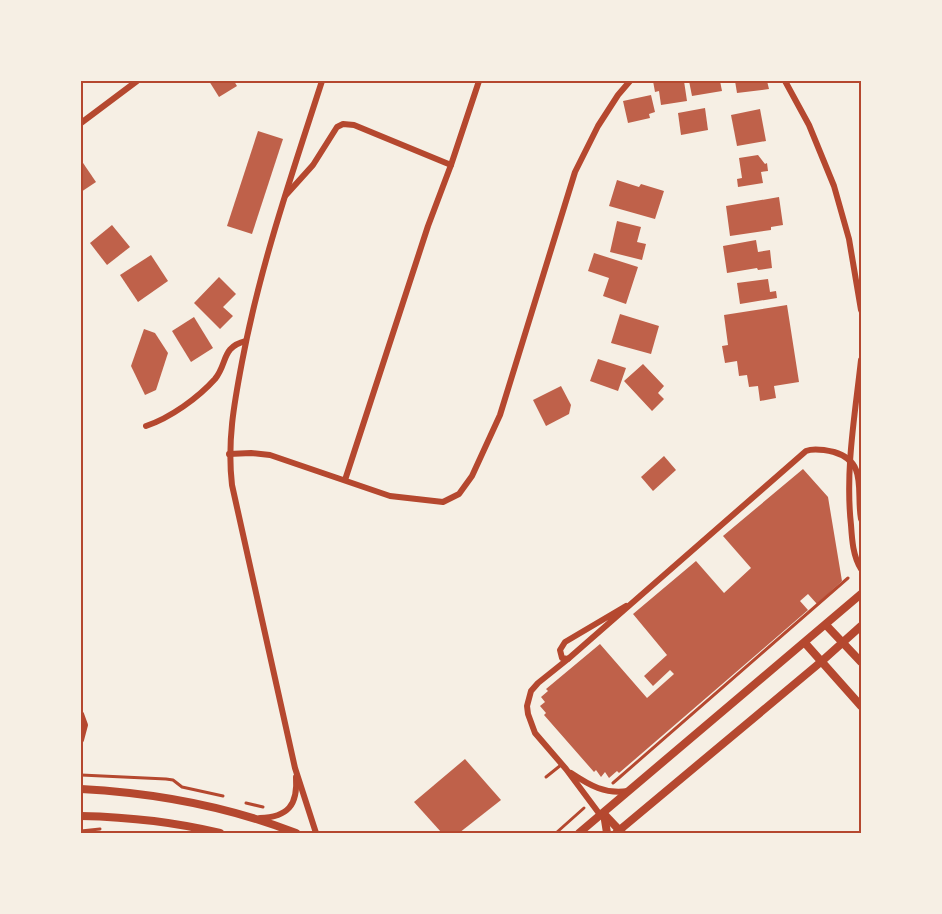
<svg xmlns="http://www.w3.org/2000/svg" width="942" height="914" font-family="Montserrat,sans-serif">
	<rect width="100%" height="100%" fill="#f6efe4"/>
	<g fill="#bf614a">
		<polygon points="209,81 234,81 237,86 219,97"/>
		<polygon points="653,81 684,81 687,101 661,105 659,91 655,92"/>
		<polygon points="689,81 720,81 722,91 692,96"/>
		<polygon points="735,81 767,81 769,89 737,93"/>
		<polygon points="651,95 655,112 649,114 650,118 628,123 623,101"/>
		<polygon points="705,108 708,130 681,135 678,113"/>
		<polygon points="760,109 766,141 737,146 731,115"/>
		<polygon points="258,131 283,139 252,234 227,226"/>
		<polygon points="758,155 765,164 767,163 768,171 761,172 763,183 738,187 737,179 742,178 739,158"/>
		<polygon points="81,160 96,182 81,192"/>
		<polygon points="617,180 639,187 641,184 664,191 655,219 609,206"/>
		<polygon points="779,197 783,225 771,227 771,230 730,236 726,206"/>
		<polygon points="617,221 641,227 637,242 646,244 642,260 610,252"/>
		<polygon points="112,225 130,247 107,265 90,243"/>
		<polygon points="756,240 758,252 770,250 772,268 758,270 757,268 727,273 723,246"/>
		<polygon points="594,253 638,267 626,304 603,296 609,278 588,271"/>
		<polygon points="151,255 168,281 138,302 120,275"/>
		<polygon points="219,277 236,294 223,307 233,316 220,329 194,303"/>
		<polygon points="768,279 770,292 776,291 777,298 740,304 737,283"/>
		<polygon points="787,305 799,382 774,386 776,398 760,401 758,386 749,387 747,375 739,376 737,361 725,363 722,346 728,345 724,315"/>
		<polygon points="620,314 659,326 651,354 611,343"/>
		<polygon points="194,317 213,348 191,362 172,331"/>
		<polygon points="144,329 155,333 168,353 156,390 145,395 131,366"/>
		<polygon points="598,359 626,368 618,391 590,381"/>
		<polygon points="643,364 664,386 658,393 664,399 652,411 624,381"/>
		<polygon points="561,386 571,405 569,414 546,426 533,400"/>
		<polygon points="664,456 676,470 653,491 641,477"/>
		<polygon points="803,469 828,497 842,581 817,604 808,594 800,601 808,610 619,773 617,771 609,778 605,772 601,777 596,770 594,772 544,715 546,713 540,706 545,702 541,697 548,691 546,689 600,644 647,698 674,674 670,670 653,686 644,676 667,655 633,614 696,561 724,593 751,568 723,536"/>
		<polygon points="465,759 501,800 459,833 441,832 414,802"/>
	</g>
	<g fill="none" stroke-linecap="round" stroke-linejoin="round">
		<g stroke="#b5482f" stroke-width="3">
			<polyline points="81,775 166,779 173,780 182,787 223,796"/>
			<polyline points="613,783 848,578"/>
			<polyline points="246,803 263,807"/>
			<polyline points="81,831 100,829"/>
			<polyline points="556,833 584,808"/>
		</g>
		<polyline stroke="#b5482f" stroke-width="3" points="546,777 561,765"/>
		<g stroke="#b5482f" stroke-width="6">
			<polyline points="785,81 809,125 834,186 849,239 861,310"/>
			<polyline points="81,123 137,81"/>
			<polyline points="286,195 313,165 337,127 343,124 354,125 451,165"/>
			<path d="M861,360C855,415 845,470 851,525C852,540 853,556 861,569"/>
			<path d="M146,426C170,418 198,398 215,379C228,363 221,347 246,341"/>
			<polyline points="229,454 251,453 270,455 390,496 443,502 459,494 472,476 500,415 575,172 598,126 618,95 630,81"/>
			<polyline points="345,480 428,226 451,165 479,81"/>
			<path d="M626,606L565,642L560,650L562,658L568,659L806,451C814,448 825,450 834,452C868,462 856,491 861,519"/>
			<polyline points="568,659 538,683 531,691 527,706 528,714 535,733 566,769 601,816"/>
			<polyline points="81,714 85,725 81,740"/>
			<path d="M571,773C589,785 606,795 628,791"/>
			<path d="M260,818C288,817 298,805 296,777"/>
			<path d="M316,833L295,768L232,485C227,442 234,404 242,362C260,266 292,174 322,81"/>
		</g>
		<g stroke="#b5482f" stroke-width="8">
			<polyline points="826,625 861,662"/>
			<polyline points="805,643 861,706"/>
			<path d="M81,789C155,793 227,806 296,833"/>
			<polyline points="604,814 622,833"/>
			<polyline points="604,814 607,833"/>
			<path d="M81,816C128,817 175,822 220,833"/>
			<polyline points="579,833 861,594"/>
			<polyline points="616,833 822,661 861,626"/>
		</g>
	</g>
	<rect width="942" height="914" fill="none" stroke="#f6efe4" stroke-width="165"/>
	<rect x="82" y="82" width="778" height="750" fill="none" stroke="#b5482f" stroke-width="2"/>
</svg>
